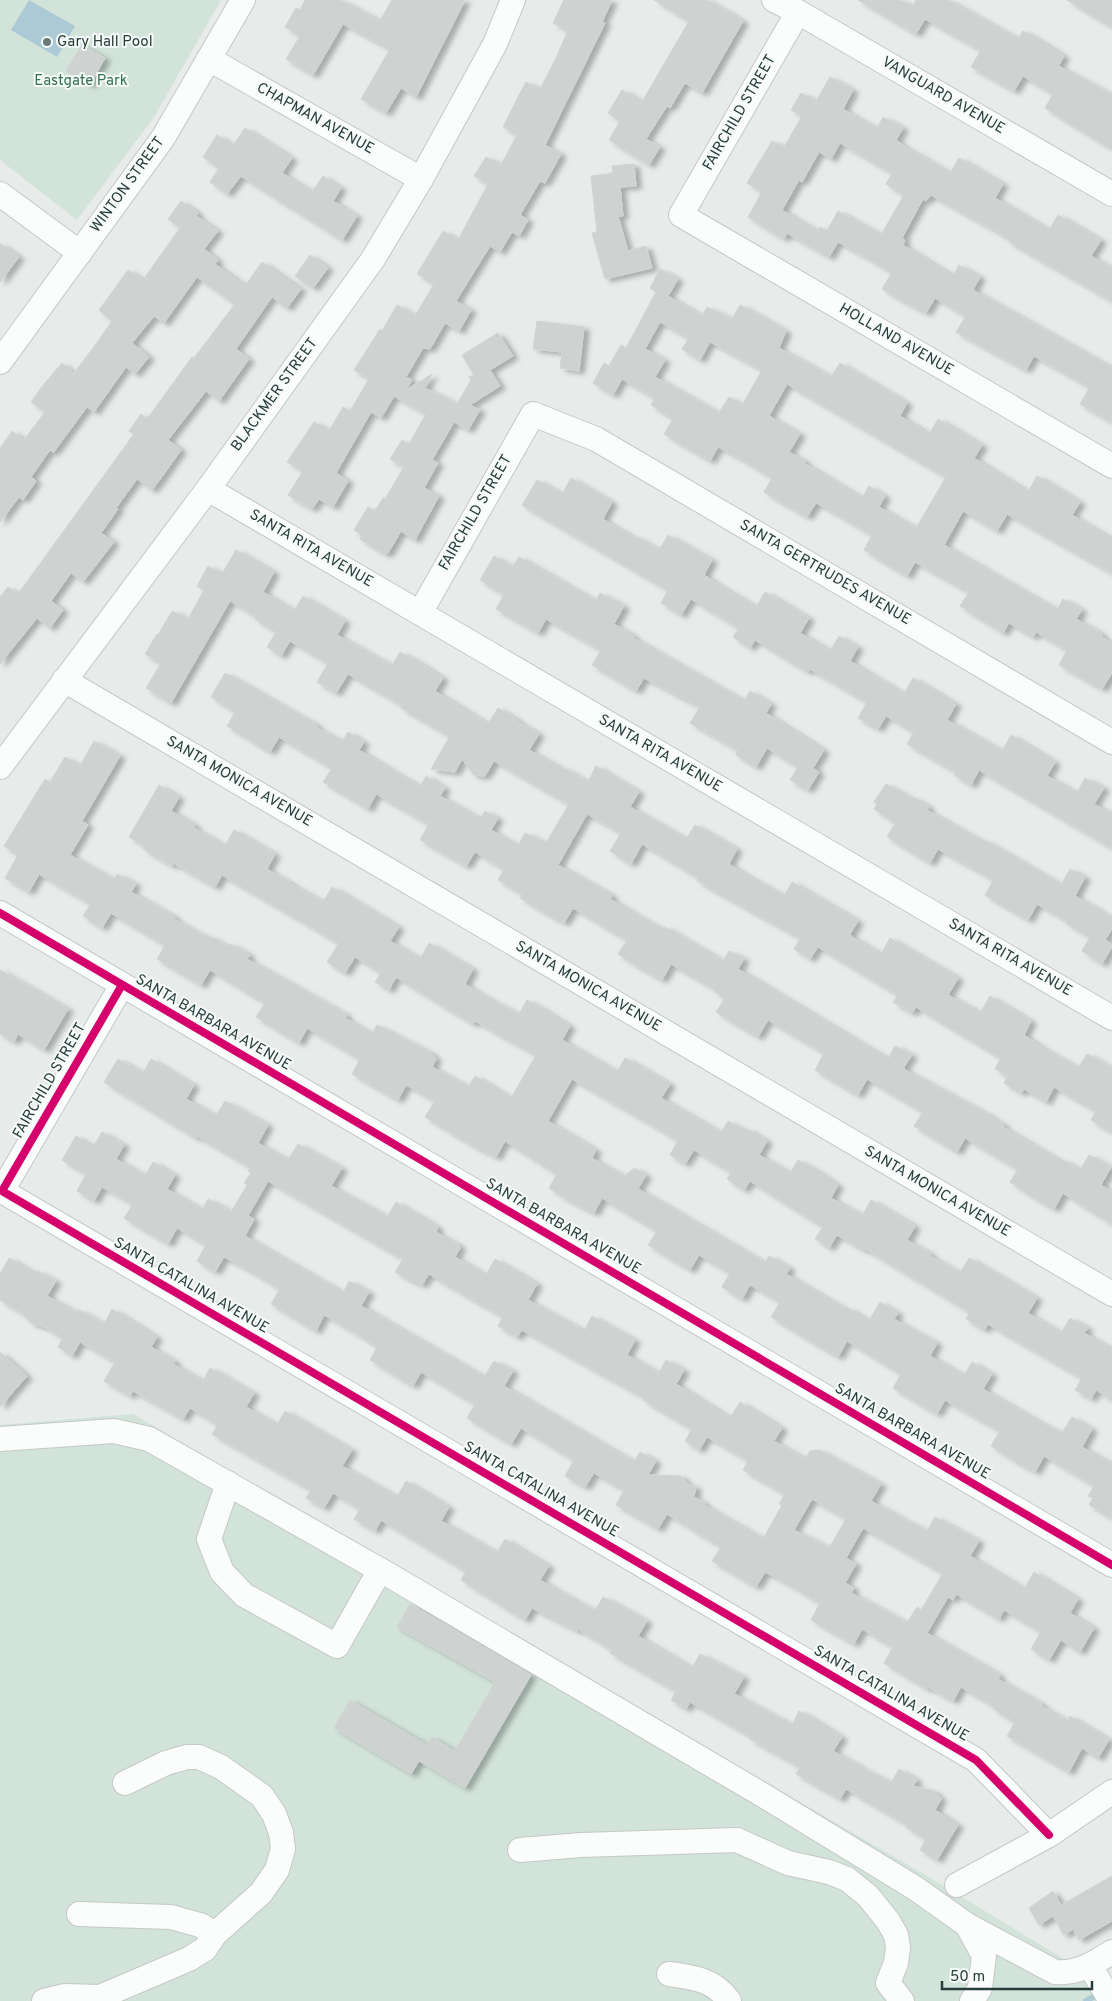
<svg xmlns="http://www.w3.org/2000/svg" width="1112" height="2001" font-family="Overpass,sans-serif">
	<defs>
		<filter id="shadow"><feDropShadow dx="5.5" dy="3" stdDeviation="2.5" flood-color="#0004"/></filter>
	</defs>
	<rect width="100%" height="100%" fill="#e7ebea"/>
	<g fill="#d2e3da">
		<polygon points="0,0 221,0 154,117 77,220 0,160"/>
		<polygon points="133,1414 927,1876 1112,1988 1112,2001 0,2001 0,1425"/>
	</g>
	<polygon fill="#acc9d6" points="29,0 75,26 57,57 11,30"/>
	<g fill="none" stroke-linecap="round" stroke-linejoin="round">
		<polyline stroke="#acc9d6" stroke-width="6" points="1086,2001 1100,1993"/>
	</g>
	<g fill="#ced3d1" stroke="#d0d4d3" fill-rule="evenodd" filter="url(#shadow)">
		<polygon points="305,0 340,0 380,21 392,0 465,0 416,97 401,88 386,113 361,99 390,49 343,24 313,75 286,59 300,36 285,27 296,8 300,10"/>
		<polygon points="564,0 612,0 602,22 605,23 545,145 561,154 545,183 540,181 520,215 528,220 519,236 512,232 500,252 490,246 456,301 471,310 459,331 445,323 430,349 423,348 406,377 412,380 406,390 432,374 425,388 457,404 471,380 469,377 474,375 462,355 498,333 513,356 490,370 500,386 470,405 480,410 468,430 454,422 432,460 438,463 424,488 439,496 415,540 401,531 388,553 385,554 360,539 362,535 354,530 368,507 375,511 383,498 385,499 404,467 390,459 402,440 409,444 426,414 394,396 381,418 371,412 336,473 348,481 333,507 319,499 312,509 288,495 303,471 287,462 314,422 329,431 343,407 350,411 369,379 354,370 380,329 382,331 397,305 415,316 434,284 417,274 443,231 458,240 488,184 474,176 486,157 501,165 517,135 503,127 517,99 526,82 540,89 557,56 568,30 553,23"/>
		<polygon points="654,0 707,0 743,21 702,93 685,83 670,108 667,106 646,139 660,147 649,165 609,140 620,121 608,113 622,90 642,102 689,21"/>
		<polygon points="858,0 900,0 912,7 916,0 948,0 1018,39 1023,31 1044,43 1064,56 1059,65 1060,67 1112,95 1112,149 1045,108 1053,94 1023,76 1014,91 971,67 981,50 925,19 916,34"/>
		<polygon points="1067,0 1112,0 1112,27"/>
		<polygon points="82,45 105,58 90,85 66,71"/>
		<path d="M830,77L853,90L843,109L877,129L883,117L903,128L896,140L907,148L950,173L959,158L1003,184L995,198L1049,230L1058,215L1101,240L1091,256L1112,268V301L1009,242L1010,239L931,195L926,201L923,199L902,238L905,240L903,245L953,276L959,265L980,277L973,290L1112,368V422L1080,404L1090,387L1034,356L1026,370L976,343L956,332L966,316L935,298L926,313L902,300L882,289L892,272L862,255L838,242L829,257L787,233L784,239L748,217L762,192L747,183L757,166L772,141L784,147L802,116L791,110L801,93L816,101ZM840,143L892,173L886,184L904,195L881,235L838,211L827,231L820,227L817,231L782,210L799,180L802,182L819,152L831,159Z"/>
		<polygon points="245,128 292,158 282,173 312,192 323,176 341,188 333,201 357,216 342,240 241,176 227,194 210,182 219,168 203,157 217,135 233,146"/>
		<polygon points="634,164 636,186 620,187 623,216 618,216 628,251 646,246 652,268 605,279 592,233 597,232 591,176 608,174 613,172 612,166"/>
		<polygon points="181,201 198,213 196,216 218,231 204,249 218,260 215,264 245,286 262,262 301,289 287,308 272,297 236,349 249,359 219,401 206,391 168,440 181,450 164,474 152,490 137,479 116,508 118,509 101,533 114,542 83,582 71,573 51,601 63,610 50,628 37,618 0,664 0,597 8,587 18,594 134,434 129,431 141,414 147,419 192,357 194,358 235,304 197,277 164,323 154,316 132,343 149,357 135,374 126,367 94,412 87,407 53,453 50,450 31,477 36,481 23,500 19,497 0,522 0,448 12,431 24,440 45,412 31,402 44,384 62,363 74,373 96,344 112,321 99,310 128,270 143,280 180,228 168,219"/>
		<polygon points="0,243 19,257 0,282"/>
		<polygon points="310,255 328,268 313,288 295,276"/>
		<path d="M660,269L678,279L668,296L702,316L707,307L732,319L740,305L786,331L779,348L831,377L840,363L907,403L900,416L929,434L938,419L982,445L974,458L1028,492L1037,476L1080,502L1072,515L1112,539V573L1007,514L997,531L963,511L944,545L1057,610L1063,599L1082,610L1076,619L1102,634L1101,636L1112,643V673L1102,689L1059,665L1067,650L1036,632L1033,637L1009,623L1003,633L960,606L969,592L915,562L907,576L864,550L872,535L837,514L816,503L807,517L764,492L772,478L743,460L718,447L710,461L664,434L673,419L651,405L655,398L622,379L613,395L593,383L604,363L609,366L621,345L626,348L656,292L650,288ZM660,322L689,338L682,349L700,360L710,342L762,370L742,405L729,397L719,413L655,377L665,360L645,349ZM787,384L946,477L916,528L879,507L885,496L869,486L862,498L804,463L805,461L789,452L800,434L769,416Z"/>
		<polygon points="537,321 584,327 579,371 560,368 562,352 533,349"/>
		<polygon points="571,478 612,502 603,519 636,539 636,537 659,550 668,535 712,560 704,575 727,590 756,607 765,592 809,618 800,633 830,651 839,636 858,647 850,661 874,676 904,694 913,678 956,704 947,720 1002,751 1011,735 1055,762 1047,776 1077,793 1085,778 1104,788 1094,804 1112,814 1112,848 979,770 971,785 954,775 956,772 907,744 914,732 886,716 878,729 858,718 867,702 810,669 808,672 755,640 750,648 733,637 739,628 691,599 681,615 661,603 668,590 522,505 537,480 562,494"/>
		<polygon points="236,550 274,572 263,592 294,611 303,596 345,621 337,635 392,666 400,652 420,663 443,678 435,691 488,724 498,708 518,720 517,721 539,734 529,750 562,769 563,768 588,782 596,766 639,792 630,807 686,839 695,825 737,849 729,864 753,879 784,896 792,882 858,921 850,934 852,937 881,954 890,938 958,978 948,995 980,1013 990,996 1031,1021 1024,1035 1046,1050 1078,1068 1087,1054 1112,1068 1112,1133 1091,1120 1096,1111 1054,1087 1046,1102 1024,1089 1021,1093 1004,1083 1008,1076 995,1069 1001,1058 916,1007 912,1013 893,1002 898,995 818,947 810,959 794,949 800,938 697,881 699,878 642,844 631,864 610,851 621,833 587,814 558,865 612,895 610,899 663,930 665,927 716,957 724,960 729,951 744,959 738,969 888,1059 895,1046 912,1055 904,1067 905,1070 987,1114 1004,1125 1003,1127 1062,1162 1063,1160 1080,1170 1089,1155 1111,1167 1101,1185 1112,1192 1112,1224 1063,1193 1054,1209 1035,1198 1010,1182 1018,1169 965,1138 957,1152 937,1140 914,1126 923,1112 867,1079 858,1095 840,1085 815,1070 824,1053 768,1020 758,1037 734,1023 716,1012 725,998 715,992 716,990 671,964 662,980 637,966 618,954 627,940 573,908 564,923 544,912 520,898 522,894 498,880 504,869 475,852 466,866 420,840 429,824 376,794 368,809 323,782 332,768 279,737 270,752 227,726 235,712 211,697 225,673 317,725 316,727 342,742 348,732 364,742 359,750 420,787 426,776 445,788 440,796 480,819 485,811 498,818 491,830 518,846 525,833 546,843 569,804 494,761 485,776 474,775 462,759 455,772 431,769 450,736 401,708 402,705 348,674 336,693 317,682 328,663 290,641 281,656 267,647 276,632 255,619 256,616 230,601 171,703 146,688 161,663 145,654 157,634 158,635 172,611 188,619 204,590 197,586 208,566 222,574"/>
		<polygon points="494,556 512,567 519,557 596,601 600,593 624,606 614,624 634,636 633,638 744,701 750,691 771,704 766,713 824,750 813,768 819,772 808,790 790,780 798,767 767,748 756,767 736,755 738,750 690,723 700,707 644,678 636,691 592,665 601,650 546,619 538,633 496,609 504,595 480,580"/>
		<polygon points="94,741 120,756 82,821 88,825 70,855 114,880 117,874 136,884 131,892 175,917 174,919 208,938 209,936 229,947 231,944 250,955 247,959 347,1015 345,1018 372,1034 377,1025 431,1053 436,1059 432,1067 468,1087 475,1076 511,1098 536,1055 475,1021 473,1024 396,977 389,990 375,982 381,973 355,957 345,973 327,962 339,943 222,875 215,887 173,863 172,866 143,849 145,846 129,837 159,785 179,797 171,811 195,825 194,828 225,846 234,830 275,854 267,869 291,883 291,884 323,902 332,887 399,927 390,941 420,959 429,943 473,969 465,984 493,1001 519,1014 527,1000 546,1011 570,1026 562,1040 617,1072 625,1058 670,1084 661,1098 721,1133 728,1121 746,1131 747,1129 767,1141 759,1155 790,1173 798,1160 814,1169 838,1185 831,1198 862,1216 871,1200 915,1226 907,1240 931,1254 930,1256 960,1273 969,1258 1037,1298 1028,1313 1061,1333 1070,1318 1088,1328 1084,1333 1112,1349 1112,1400 1096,1390 1091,1399 1075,1390 1082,1378 988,1324 984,1330 966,1319 970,1312 867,1250 862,1249 837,1235 829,1248 815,1239 823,1227 750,1181 744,1190 727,1179 731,1172 694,1150 685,1164 670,1155 678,1140 572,1079 548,1121 596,1150 592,1158 624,1177 634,1168 646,1175 638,1189 765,1263 769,1256 790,1268 786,1274 847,1310 848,1308 869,1321 880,1302 898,1313 894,1319 937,1343 930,1356 964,1376 972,1362 992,1374 983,1389 1043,1424 1062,1433 1072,1417 1092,1429 1082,1447 1112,1464 1112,1518 1089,1505 1093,1498 1088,1496 1094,1486 1075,1474 1044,1456 1035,1472 1015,1461 991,1446 1000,1431 945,1400 937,1414 893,1388 901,1374 847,1341 838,1357 819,1346 771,1317 780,1302 750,1285 742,1299 722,1287 730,1273 699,1255 690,1270 673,1260 648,1245 657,1231 602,1198 594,1213 568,1200 549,1188 557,1174 505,1141 496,1157 470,1144 425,1117 435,1101 406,1085 398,1100 377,1088 352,1074 360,1059 307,1028 299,1043 256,1017 265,1003 210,970 201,985 157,959 165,945 111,913 102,928 83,916 91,904 39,874 29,892 5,878 18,855 4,846 45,779 50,782 65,757 80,766"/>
		<polygon points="886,784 914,800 915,798 929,807 927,810 983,842 984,840 1061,885 1070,869 1085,877 1075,896 1112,918 1112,929 1105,940 1112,944 1112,947 1102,964 1082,951 1090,937 1066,923 1067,921 1037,904 1028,920 985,895 993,881 982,873 938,849 930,863 887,837 895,823 874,809 877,804 874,802"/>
		<polygon points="0,970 68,1009 44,1050 18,1034 14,1042 0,1034"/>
		<path d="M118,1059L143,1073L151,1059L194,1085L186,1099L216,1116L225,1101L268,1125L258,1143L288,1160L298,1144L342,1168L331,1186L387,1217L396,1202L438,1227L436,1232L459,1245L460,1248L455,1257L486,1275L495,1259L537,1284L528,1300L584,1331L592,1316L635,1340L627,1355L659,1373L666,1360L684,1370L676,1384L730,1418L740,1402L782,1428L774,1441L805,1459L810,1451L819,1450L881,1484L871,1501L903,1519L927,1531L935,1517L979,1541L970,1556L1024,1589L1034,1572L1078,1599L1070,1613L1094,1628L1080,1652L1061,1640L1049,1660L1031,1649L1041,1632L1004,1610L999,1619L956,1594L953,1600L948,1597L927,1633L1000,1675L998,1679L1042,1704L1041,1706L1067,1721L1070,1716L1109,1740L1098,1758L1082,1748L1069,1772L1007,1736L1015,1722L994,1709L992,1705L961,1687L953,1701L928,1687L927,1689L884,1663L893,1647L862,1629L854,1644L811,1620L820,1603L790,1585L765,1572L756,1587L712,1561L721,1547L667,1514L658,1529L616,1505L624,1490L594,1473L585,1487L565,1476L574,1460L521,1428L511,1444L467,1418L475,1404L421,1372L413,1386L370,1360L377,1347L354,1332L324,1315L316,1331L271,1304L280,1289L245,1268L224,1257L215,1272L197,1261L206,1245L177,1228L168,1244L124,1218L133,1204L102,1187L94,1201L77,1191L86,1174L62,1160L76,1136L93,1147L102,1132L124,1145L116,1159L145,1176L153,1162L175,1175L167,1189L202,1210L208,1199L231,1212L247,1185L244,1183L251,1173L248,1171L250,1167L197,1136L196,1138L104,1082ZM268,1181L403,1259L395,1272L412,1281V1280L422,1285L429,1274L503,1317L498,1326L517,1337L522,1330L645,1398L643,1400L692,1429L685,1441L699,1450L707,1437L748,1460L743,1470L785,1494L779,1504L782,1505L763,1539L704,1505L705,1503L694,1497L696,1487L688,1484L681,1476L648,1475L656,1461L640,1452L634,1462L504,1386L513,1371L494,1361L484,1377L361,1306L369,1292L349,1281L343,1293L245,1236L254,1219L248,1216ZM812,1499L846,1519L829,1548L794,1530ZM863,1528L943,1573L921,1610L917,1607L907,1623L851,1593L854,1588L845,1583L856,1564L846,1558Z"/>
		<polygon points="9,1258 36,1274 38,1271 56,1281 47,1296 77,1313 79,1310 104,1324 112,1309 157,1337 151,1347 175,1361 173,1364 203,1381 210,1368 254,1393 246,1407 277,1425 285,1411 352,1450 342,1466 397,1497 406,1481 449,1507 441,1521 497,1553 505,1539 524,1551 549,1566 540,1580 569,1597 595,1611 603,1597 647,1621 638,1636 692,1668 700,1654 744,1677 734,1694 792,1725 799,1711 818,1722 842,1737 833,1751 864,1769 891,1783 899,1769 917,1780 913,1786 934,1791 941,1799 935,1810 958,1825 937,1860 920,1850 926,1839 906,1827 908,1825 846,1789 840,1799 796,1774 800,1767 750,1739 752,1737 690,1702 686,1709 671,1700 676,1691 610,1653 612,1650 578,1629 577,1631 532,1608 525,1620 461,1580 466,1571 381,1520 375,1531 354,1519 360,1509 333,1493 324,1508 306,1498 311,1490 212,1434 218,1425 190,1408 183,1419 133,1391 130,1396 104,1381 115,1362 80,1342 72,1356 58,1347 63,1338 45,1327 31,1323 22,1313 0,1300 0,1274"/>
		<polygon points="0,1352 27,1376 0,1407"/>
		<polygon points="410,1604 531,1675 465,1788 419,1761 411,1774 334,1728 350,1700 427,1745 432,1737 455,1751 495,1682 397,1627"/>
		<polygon points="1112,1876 1112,1921 1079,1940 1073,1929 1064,1935 1053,1916 1039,1925 1029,1908 1053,1891 1061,1905"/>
	</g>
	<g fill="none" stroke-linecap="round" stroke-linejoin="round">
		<g stroke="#c4c8c7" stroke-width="26">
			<g id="minor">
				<polyline points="774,0 798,12 1112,194"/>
				<polyline points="798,12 681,215 1112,466"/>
				<polyline points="209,59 421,179"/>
				<polyline points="0,194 80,253"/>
				<polyline points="0,362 163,138 243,0"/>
				<polyline points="208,489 1112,1018"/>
				<polyline points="420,613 533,414 596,439 1112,742"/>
				<polyline points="64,680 1112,1294"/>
				<polyline points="0,767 208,489 373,259 421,179 495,44 513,0"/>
				<polyline points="0,913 1112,1565"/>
				<polyline points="122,985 2,1191 976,1760 1049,1835"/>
				<polyline points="0,1439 114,1431 149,1439 389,1575 766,1797 915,1888 967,1925 984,1956 980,1988 972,2001"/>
				<polyline points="228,1483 209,1539 222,1572 244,1595 337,1646 380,1570"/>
				<polyline points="520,1850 581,1845 737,1840 788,1863 829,1872 847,1879 868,1896 888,1921 896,1935 898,1947 896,1963 888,1983 902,2001"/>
				<polyline points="957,1885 1049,1835 1112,1792"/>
				<polyline points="79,1914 171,1917 200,1925 207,1929 212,1939"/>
				<path d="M967,1925L1055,1972C1077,1974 1093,1964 1112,1952"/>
				<polyline points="1090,1966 1111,2001"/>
				<path d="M669,1974C693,1977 715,1980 729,2001"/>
				<polyline points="44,2001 65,1996 100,1997 189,1959 205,1949 214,1935 261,1893 277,1870 283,1849 281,1833 274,1814 262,1796 221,1767 199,1757 187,1757 166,1763 125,1783"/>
			</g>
		</g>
		<use href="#minor" stroke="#fbfcfc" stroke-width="24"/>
		<g stroke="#f6faf8" stroke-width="11">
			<g id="cycleway">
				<polyline points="0,913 1112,1565"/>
				<polyline points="122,985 2,1191 976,1760 1049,1835"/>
			</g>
		</g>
		<use href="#cycleway" stroke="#d6006c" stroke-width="8"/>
	</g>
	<circle fill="#6a7a78" stroke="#f6faf8" stroke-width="2" cx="47" cy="42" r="5"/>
	<g text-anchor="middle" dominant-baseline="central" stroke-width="4" stroke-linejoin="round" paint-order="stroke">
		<g font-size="15" fill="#263d3b" stroke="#f6faf8" text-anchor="start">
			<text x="57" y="42">Gary Hall Pool</text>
		</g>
		<g font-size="15" fill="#337155" stroke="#f6faf8">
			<text x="81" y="81">Eastgate Park</text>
		</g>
		<g font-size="15" fill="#263d3b" stroke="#f6faf8">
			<text transform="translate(943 96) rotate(30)">VANGUARD AVENUE</text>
			<text transform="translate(740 113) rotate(-60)">FAIRCHILD STREET</text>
			<text transform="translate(315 119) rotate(29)">CHAPMAN AVENUE</text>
			<text transform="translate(128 185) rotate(-54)">WINTON STREET</text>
			<text transform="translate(896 340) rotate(30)">HOLLAND AVENUE</text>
			<text transform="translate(275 395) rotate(-54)">BLACKMER STREET</text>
			<text transform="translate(476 513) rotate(-60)">FAIRCHILD STREET</text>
			<text transform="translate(311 549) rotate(30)">SANTA RITA AVENUE</text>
			<text transform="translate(825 573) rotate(30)">SANTA GERTRUDES AVENUE</text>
			<text transform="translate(660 754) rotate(30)">SANTA RITA AVENUE</text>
			<text transform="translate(239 782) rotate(30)">SANTA MONICA AVENUE</text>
			<text transform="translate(1010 958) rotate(30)">SANTA RITA AVENUE</text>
			<text transform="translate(588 987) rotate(30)">SANTA MONICA AVENUE</text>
			<text transform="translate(213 1023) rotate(30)">SANTA BARBARA AVENUE</text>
			<text transform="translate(50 1081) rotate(-60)">FAIRCHILD STREET</text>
			<text transform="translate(937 1192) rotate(30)">SANTA MONICA AVENUE</text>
			<text transform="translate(563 1227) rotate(30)">SANTA BARBARA AVENUE</text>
			<text transform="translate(191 1286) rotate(30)">SANTA CATALINA AVENUE</text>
			<text transform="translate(912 1432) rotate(30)">SANTA BARBARA AVENUE</text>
			<text transform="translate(541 1490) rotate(30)">SANTA CATALINA AVENUE</text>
			<text transform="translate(891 1694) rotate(30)">SANTA CATALINA AVENUE</text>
		</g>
	</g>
	<path d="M942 1981v8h150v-8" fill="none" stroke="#263d3b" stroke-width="2.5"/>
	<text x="950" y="1981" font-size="15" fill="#263d3b" stroke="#f6faf8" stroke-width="4" paint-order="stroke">50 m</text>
</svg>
